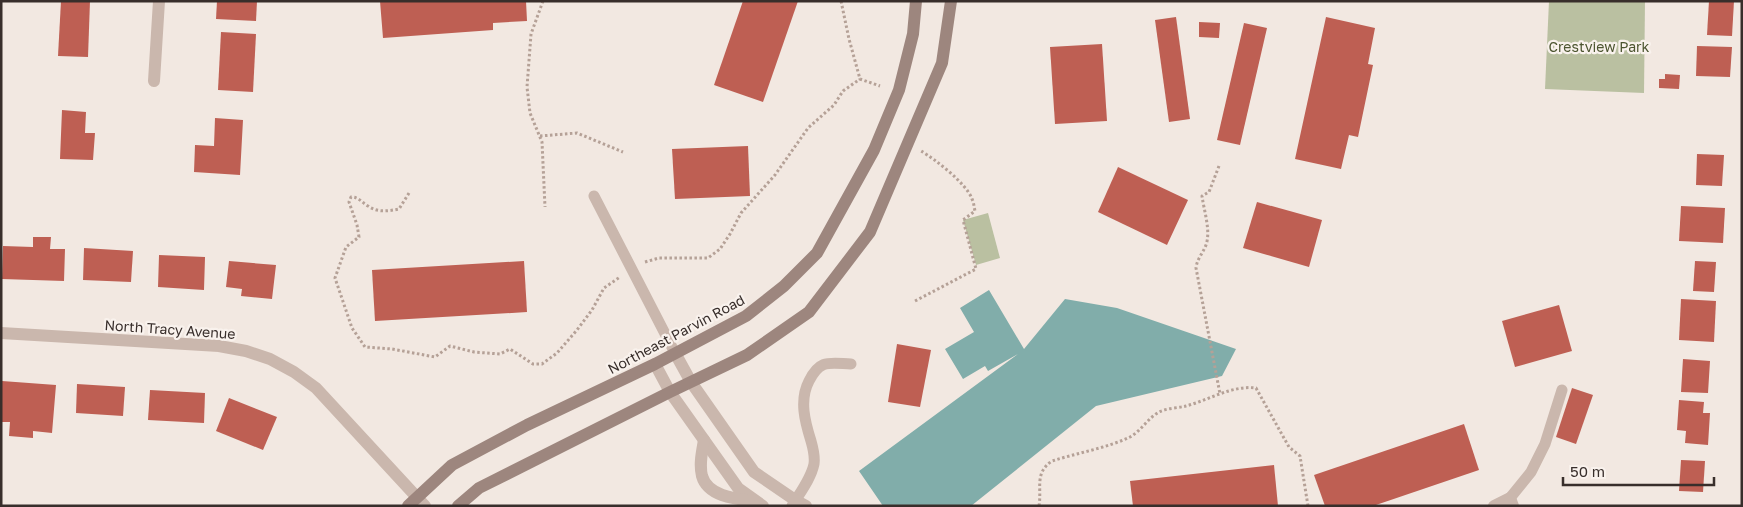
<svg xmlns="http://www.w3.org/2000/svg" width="1743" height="507" font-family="'Golos Text',sans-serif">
	<rect width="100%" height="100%" fill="#f2e8e1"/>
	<g fill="#bac0a1">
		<polygon points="1549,1 1645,1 1644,93 1545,89"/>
		<polygon points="988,213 1000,258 976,265 963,220"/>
	</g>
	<polygon fill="#81adaa" points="989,290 1024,349 1065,299 1117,308 1236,349 1222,376 1096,406 971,506 883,506 859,471 1018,354 988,371 985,366 963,379 945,349 974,332 960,308"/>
	<g fill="#be5f53">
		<polygon points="61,1 90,1 88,57 58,56"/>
		<polygon points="217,1 257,1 256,21 216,19"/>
		<polygon points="380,1 526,1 527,21 493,23 493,30 383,38"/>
		<polygon points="743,1 798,1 763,102 714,85"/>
		<polygon points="1709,1 1734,1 1732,36 1707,35"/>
		<polygon points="1176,17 1190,119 1169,122 1155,20"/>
		<polygon points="1326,17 1375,28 1368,64 1373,65 1358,137 1349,135 1341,169 1295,159"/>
		<polygon points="1199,22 1220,23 1219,38 1199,37"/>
		<polygon points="1244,23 1267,28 1240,145 1217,140"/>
		<polygon points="221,32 256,34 253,92 218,90"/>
		<polygon points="1102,44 1107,121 1055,124 1050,47"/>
		<polygon points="1697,46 1732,47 1730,77 1696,76"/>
		<polygon points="1665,74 1680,75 1679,89 1659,88 1659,79 1665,79"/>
		<polygon points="62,110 86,112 85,133 95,133 93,160 60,159"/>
		<polygon points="215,118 243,120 240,175 194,172 195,145 214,146"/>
		<polygon points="748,146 750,196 675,199 672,149"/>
		<polygon points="1697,154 1724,155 1722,186 1696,185"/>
		<polygon points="1118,167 1188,200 1167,245 1098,212"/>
		<polygon points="1257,202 1322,220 1309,267 1243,248"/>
		<polygon points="1681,206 1725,208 1723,243 1679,241"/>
		<polygon points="33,237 51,237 50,249 65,249 64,281 2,279 3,246 33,247"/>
		<polygon points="84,248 133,251 131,282 83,280"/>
		<polygon points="159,255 205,257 204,290 158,287"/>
		<polygon points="229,261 276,265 272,299 241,296 242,289 226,287"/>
		<polygon points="524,261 527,312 375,321 372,270"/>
		<polygon points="1695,261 1716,262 1714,292 1693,291"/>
		<polygon points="1681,299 1716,301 1714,342 1679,340"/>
		<polygon points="1559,305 1572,351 1515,367 1502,321"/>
		<polygon points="897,344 931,350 920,407 888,402"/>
		<polygon points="1683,359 1710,361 1708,393 1681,392"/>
		<polygon points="2,381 56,385 52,433 33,431 33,438 9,436 10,422 1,422"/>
		<polygon points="77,384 125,387 123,416 76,413"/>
		<polygon points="1572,388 1593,395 1576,444 1556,437"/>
		<polygon points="150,390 205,393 204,423 148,420"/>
		<polygon points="229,398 277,417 263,450 216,431"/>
		<polygon points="1679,400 1704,402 1703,413 1710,413 1708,445 1685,443 1686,431 1677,430"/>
		<polygon points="1464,424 1479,470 1373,506 1325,506 1314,475"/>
		<polygon points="1681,460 1705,461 1703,492 1679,491"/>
		<polygon points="1274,465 1278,506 1133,506 1130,481"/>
	</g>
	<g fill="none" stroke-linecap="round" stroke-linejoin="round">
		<g stroke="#b5a197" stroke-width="3" stroke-dasharray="2.5 2.5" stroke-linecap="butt">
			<polyline points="543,1 531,34 527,87 530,113 542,142 545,207"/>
			<polyline points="841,1 849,39 860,79 880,86"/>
			<polyline points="540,136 577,133 623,152"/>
			<path d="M1219,166L1209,192L1202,196C1204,211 1211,231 1206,245C1203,253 1197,259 1196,268L1220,394"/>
			<path d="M409,193L399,209C388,211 378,213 368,206C361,202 359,197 351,197L349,202L357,225L359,237L346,247L335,278L352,328L365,347L392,349L435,357L450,346L474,352L500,354L510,349L533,364H542L557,353L577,330L592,310L604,288L620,277"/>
			<polyline points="645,262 659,258 708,258 720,249 730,234 741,213 775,175 808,128 834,105 843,91 860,79"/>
			<path d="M915,301L976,269L963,220L975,211C974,207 974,203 972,199C967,184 935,159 921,151"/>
			<path d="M1039,506C1042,488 1034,473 1052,461C1077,453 1107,448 1130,437C1141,431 1148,418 1159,412C1167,408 1178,408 1186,406C1209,400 1232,385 1256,388L1289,447L1300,456L1308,506"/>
		</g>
		<g stroke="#cab7ad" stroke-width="11">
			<polyline points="594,196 675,353"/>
			<polyline points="1510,498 1531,472 1545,444 1562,390"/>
			<path d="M792,506C799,494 811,479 814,464C815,457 813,448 811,441C805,422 799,400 809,381C820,359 829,363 851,364"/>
		</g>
		<g stroke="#cab7ad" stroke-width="12">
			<polyline points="154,81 159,1"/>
			<polyline points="1,333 219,346 246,351 270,359 294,372 316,388 425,506"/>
			<polyline points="675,353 691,382 754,472 795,500 806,506"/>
			<polyline points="655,364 670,392 738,488 763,506"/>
			<path d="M704,440C702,452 699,464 702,476C708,497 737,499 754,501"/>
			<polyline points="1494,506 1510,498 1513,506"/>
		</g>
		<g stroke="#9d867e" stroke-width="12">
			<polyline points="408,506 452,465 527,425 655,364 746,316 784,286 817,253 874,150 899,90 913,34 916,1"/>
			<polyline points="458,506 479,488 670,392 747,355 809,312 870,232 942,63 951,1"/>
		</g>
	</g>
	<g text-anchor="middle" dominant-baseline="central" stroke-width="4.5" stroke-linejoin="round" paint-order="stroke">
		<g font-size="14" fill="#4c5530" stroke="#f9f2ed">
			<text x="1599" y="46">Crestview Park</text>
		</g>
		<g font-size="14" fill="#382e2b" stroke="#f9f2ed">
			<text transform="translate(170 329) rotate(4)">North Tracy Avenue</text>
			<text transform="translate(676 334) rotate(-28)">Northeast Parvin Road</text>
		</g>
	</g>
	<rect width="1743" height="507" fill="none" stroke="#382e2b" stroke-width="5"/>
	<path d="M1563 477v8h151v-8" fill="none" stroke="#382e2b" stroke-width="2.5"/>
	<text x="1570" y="477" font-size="15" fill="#382e2b" stroke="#f9f2ed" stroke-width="4" paint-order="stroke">50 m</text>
</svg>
